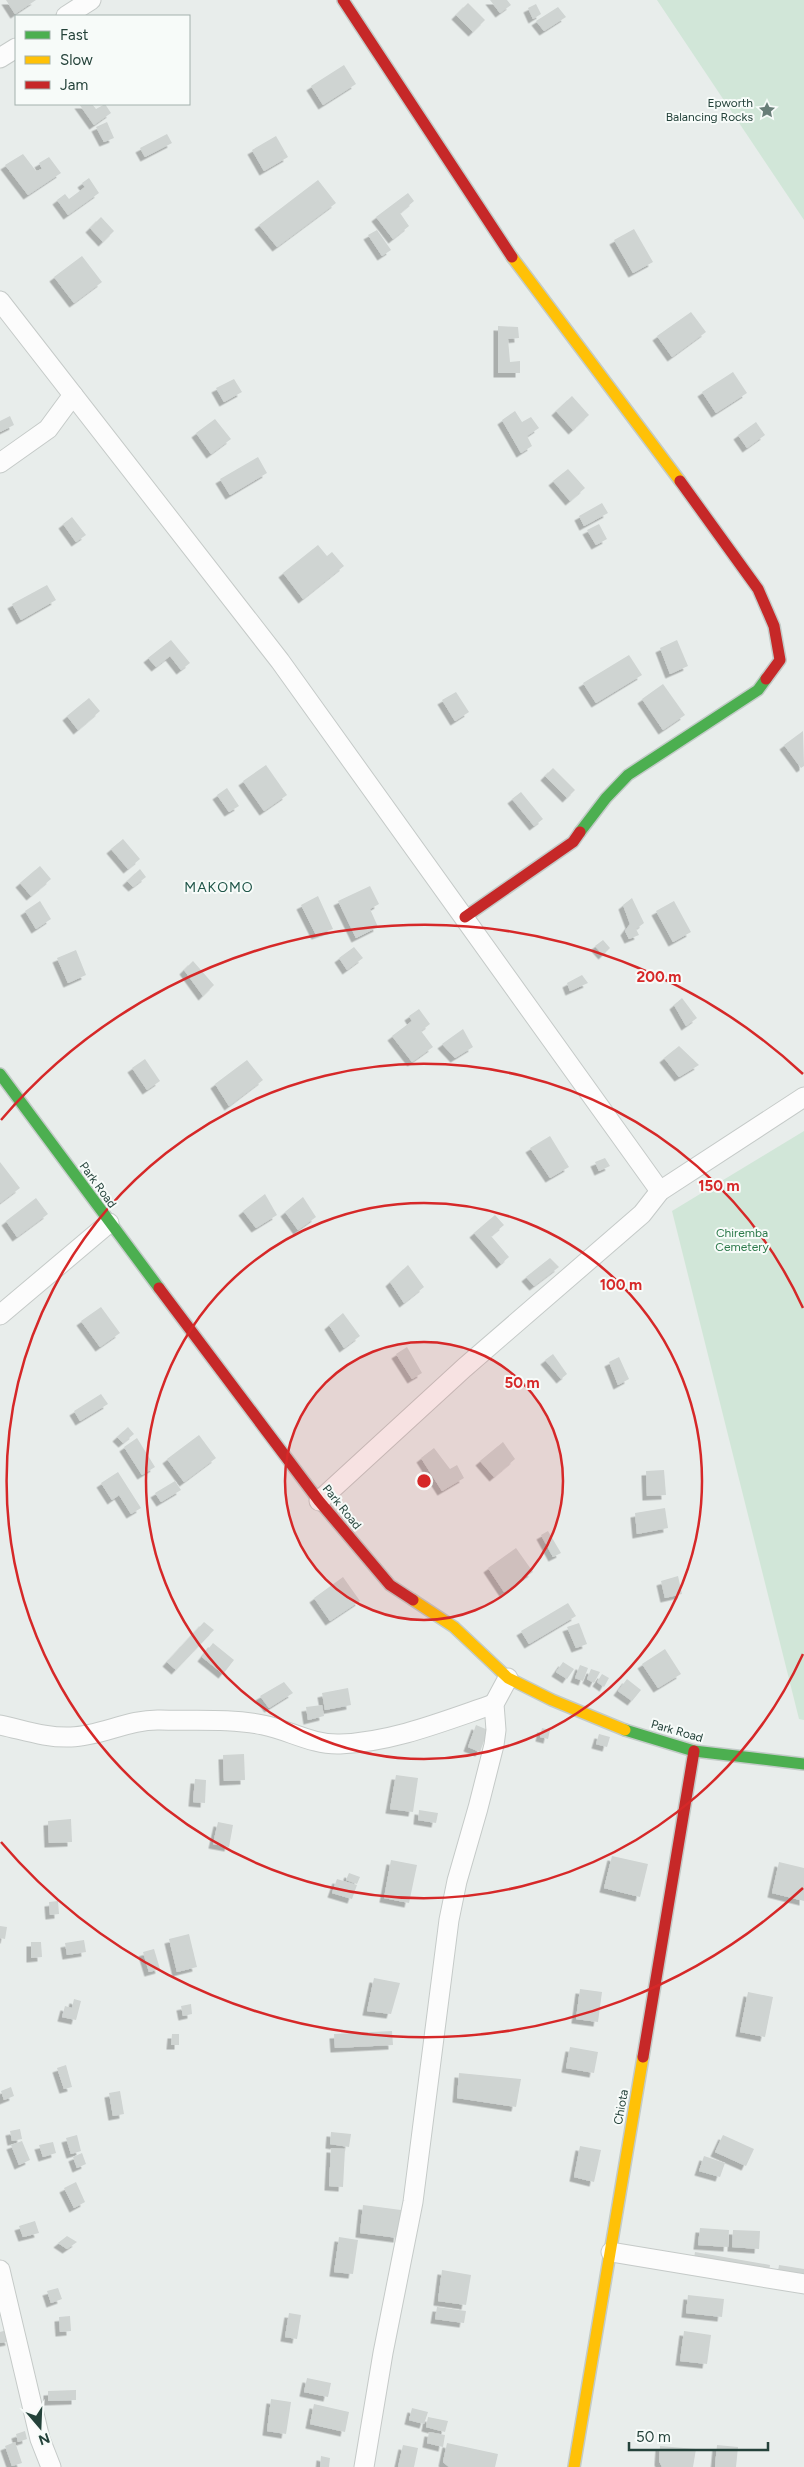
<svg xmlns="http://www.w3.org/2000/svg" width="804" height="2467" font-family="Figtree,sans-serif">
	<defs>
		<filter id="shadow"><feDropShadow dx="-4.5" dy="4.5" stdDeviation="0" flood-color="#0004"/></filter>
	</defs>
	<rect width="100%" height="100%" fill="#e8edeb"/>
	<g fill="#d1e6d8">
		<polygon points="657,0 804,0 804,220"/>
		<polygon points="804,1131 804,1720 799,1719 672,1211"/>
	</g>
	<g fill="#cfd4d2" filter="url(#shadow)">
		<polygon points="6,0 36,0 15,14"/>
		<polygon points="490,0 507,0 511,5 500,13"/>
		<polygon points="468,3 485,20 473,32 456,15"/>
		<polygon points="536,4 541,14 533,19 528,8"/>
		<polygon points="558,7 566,17 544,31 536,21"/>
		<polygon points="344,65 356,84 323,105 311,86"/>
		<polygon points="79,104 92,104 96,109 105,104 111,113 94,125"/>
		<polygon points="107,122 114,138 104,142 96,127"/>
		<polygon points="167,134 172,143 145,157 140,148"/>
		<polygon points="276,136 288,157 264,171 252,150"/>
		<polygon points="23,154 36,171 42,169 39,163 49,157 61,173 28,195 5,165"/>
		<polygon points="89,178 99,193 68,215 57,200 65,194 69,199 85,187 82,183"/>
		<polygon points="318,180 336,203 277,247 259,225"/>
		<polygon points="408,193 414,201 400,213 409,226 393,239 376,217"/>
		<polygon points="101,217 114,231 103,242 90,228"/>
		<polygon points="634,229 653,262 633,273 614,240"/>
		<polygon points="377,230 391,250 382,256 368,235"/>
		<polygon points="82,256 102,282 74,303 54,277"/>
		<polygon points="691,312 706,332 672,357 657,336"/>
		<polygon points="498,326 518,327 519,338 508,339 510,362 520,361 520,373 498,373"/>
		<polygon points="733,372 747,393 716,413 702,392"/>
		<polygon points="234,379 242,392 224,402 216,388"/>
		<polygon points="572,396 589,415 573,430 556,411"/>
		<polygon points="515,411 522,422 531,417 539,428 527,436 532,446 521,453 502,420"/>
		<polygon points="10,416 14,425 0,432 0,421"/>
		<polygon points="215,419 231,439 211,454 196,433"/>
		<polygon points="756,422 765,435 747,448 738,435"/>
		<polygon points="258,457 267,473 230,495 220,479"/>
		<polygon points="568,469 585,488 570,501 553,481"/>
		<polygon points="602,503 608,513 584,526 579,516"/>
		<polygon points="72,517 86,535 76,542 63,524"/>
		<polygon points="599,524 607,539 596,545 587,530"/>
		<polygon points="318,545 327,556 332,552 344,566 303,599 283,573"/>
		<polygon points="47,585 56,600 21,620 12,604"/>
		<polygon points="171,640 190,663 181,670 170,656 156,667 148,658"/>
		<polygon points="677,640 688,666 670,674 660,648"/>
		<polygon points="629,655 642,675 596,703 583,683"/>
		<polygon points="663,684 685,715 663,730 642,699"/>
		<polygon points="456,692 469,712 455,721 442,700"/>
		<polygon points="89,698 100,711 78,730 67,716"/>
		<polygon points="803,731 804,766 801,768 784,745"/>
		<polygon points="266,765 287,795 264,811 243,781"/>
		<polygon points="553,768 575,790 567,798 545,776"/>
		<polygon points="227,788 239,806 229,812 217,795"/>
		<polygon points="521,792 543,819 534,826 512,799"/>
		<polygon points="123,839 140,859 128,869 111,849"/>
		<polygon points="40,866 51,879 31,896 20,883"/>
		<polygon points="140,869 146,877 133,887 127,881"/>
		<polygon points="370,886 379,904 370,909 378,927 356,938 338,901"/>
		<polygon points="318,896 333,929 316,935 301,905"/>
		<polygon points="632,898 644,923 636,929 639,935 629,939 625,931 630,924 623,905"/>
		<polygon points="40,901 51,919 36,929 25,911"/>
		<polygon points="674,901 691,932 673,942 656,911"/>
		<polygon points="603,940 610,948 603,955 595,946"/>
		<polygon points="354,947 363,958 347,970 339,958"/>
		<polygon points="76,950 86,975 68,983 57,958"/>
		<polygon points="193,961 214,985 203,996 184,970"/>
		<polygon points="582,975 588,983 570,991 567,983"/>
		<polygon points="682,998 697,1018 686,1026 674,1005"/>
		<polygon points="419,1009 430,1024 421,1031 433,1047 412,1062 392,1036 412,1021 409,1016"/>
		<polygon points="463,1029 473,1047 455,1058 442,1044"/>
		<polygon points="679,1046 699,1065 679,1077 664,1058"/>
		<polygon points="145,1059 160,1081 147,1090 132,1068"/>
		<polygon points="247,1060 263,1080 229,1106 215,1084"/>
		<polygon points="550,1136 569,1167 550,1178 530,1148"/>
		<polygon points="605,1158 610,1166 599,1171 595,1162"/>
		<polygon points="0,1162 20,1188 0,1203"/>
		<polygon points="265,1194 277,1215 256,1228 243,1211"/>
		<polygon points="303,1197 316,1217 298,1230 285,1212"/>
		<polygon points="36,1198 48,1214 17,1237 6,1221"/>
		<polygon points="495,1215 504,1225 491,1236 509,1257 501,1264 474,1233"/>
		<polygon points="550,1258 559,1267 534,1286 526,1277"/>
		<polygon points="408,1265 424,1287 404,1303 390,1282"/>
		<polygon points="101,1307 120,1333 100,1347 81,1321"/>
		<polygon points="343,1313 360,1336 344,1348 329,1325"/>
		<polygon points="407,1347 422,1373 412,1379 396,1354"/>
		<polygon points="553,1354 567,1374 561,1379 545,1360"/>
		<polygon points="619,1357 629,1379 618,1385 609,1362"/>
		<polygon points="101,1394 108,1404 80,1421 74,1411"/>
		<polygon points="128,1427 134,1434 123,1443 117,1437"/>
		<polygon points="199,1435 216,1458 184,1482 167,1459"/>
		<polygon points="137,1438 155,1467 142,1475 124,1447"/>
		<polygon points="503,1442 515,1459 494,1477 480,1461"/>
		<polygon points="434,1448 450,1469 457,1465 464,1478 442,1491 421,1458"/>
		<polygon points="664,1470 666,1495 647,1496 646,1471"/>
		<polygon points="118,1472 141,1508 131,1514 119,1495 112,1500 101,1483"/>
		<polygon points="175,1481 181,1490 161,1502 155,1493"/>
		<polygon points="665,1508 668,1528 637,1534 635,1513"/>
		<polygon points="548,1531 561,1553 553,1557 541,1535"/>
		<polygon points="516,1548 533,1572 504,1592 488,1568"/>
		<polygon points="678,1576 682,1594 665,1598 661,1581"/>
		<polygon points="343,1577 360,1601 330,1621 314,1598"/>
		<polygon points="568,1603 576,1616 529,1644 521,1631"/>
		<polygon points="204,1622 214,1630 176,1670 167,1662"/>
		<polygon points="579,1623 587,1644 576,1648 567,1627"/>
		<polygon points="213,1643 234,1660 223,1674 202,1657"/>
		<polygon points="665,1649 681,1674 658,1688 642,1664"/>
		<polygon points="563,1662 574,1669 567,1679 556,1672"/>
		<polygon points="580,1665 588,1668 583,1681 575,1678"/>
		<polygon points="591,1669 600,1672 594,1683 587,1679"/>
		<polygon points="602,1674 609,1678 604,1687 597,1682"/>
		<polygon points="627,1679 641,1690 632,1701 618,1691"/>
		<polygon points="284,1682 293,1693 269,1708 260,1696"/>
		<polygon points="348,1688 351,1705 325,1710 322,1693"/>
		<polygon points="322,1705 324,1716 308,1720 306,1707"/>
		<polygon points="476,1725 488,1730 480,1752 468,1747"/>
		<polygon points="542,1728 550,1730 548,1739 540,1737"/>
		<polygon points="599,1734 610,1737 607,1747 596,1744"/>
		<polygon points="244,1754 245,1780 224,1781 223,1755"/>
		<polygon points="396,1775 418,1778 413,1812 390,1809"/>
		<polygon points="195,1779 206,1780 205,1803 193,1802"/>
		<polygon points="419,1810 438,1813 436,1823 418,1820"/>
		<polygon points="71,1819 72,1842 49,1843 48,1821"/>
		<polygon points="218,1822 233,1825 229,1847 213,1844"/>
		<polygon points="612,1856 648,1864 640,1897 604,1888"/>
		<polygon points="391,1860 417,1865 409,1903 384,1898"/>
		<polygon points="779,1862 804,1868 804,1901 772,1893"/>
		<polygon points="349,1873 360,1877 357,1884 346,1880"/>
		<polygon points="337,1879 357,1885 352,1899 332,1893"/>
		<polygon points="58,1901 59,1914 50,1915 49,1902"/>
		<polygon points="0,1926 7,1927 5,1939 0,1938"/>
		<polygon points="189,1934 197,1967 177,1972 169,1939"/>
		<polygon points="84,1940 86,1952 67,1955 65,1943"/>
		<polygon points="31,1942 41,1942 42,1957 31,1958"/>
		<polygon points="154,1949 160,1969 149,1972 143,1952"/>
		<polygon points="374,1978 400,1983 391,2014 367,2011"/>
		<polygon points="580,1989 602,1992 598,2022 576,2019"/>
		<polygon points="748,1992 773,1997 765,2037 740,2032"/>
		<polygon points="74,1999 81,2001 76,2020 62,2017 65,2006 72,2008"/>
		<polygon points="191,2004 192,2014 183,2016 181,2006"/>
		<polygon points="392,2031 393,2045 335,2048 334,2034"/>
		<polygon points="172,2034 179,2034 179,2045 171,2045"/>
		<polygon points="570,2047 598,2052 594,2073 566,2068"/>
		<polygon points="66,2065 72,2087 64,2089 57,2068"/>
		<polygon points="459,2073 521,2079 516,2107 457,2098"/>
		<polygon points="11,2087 14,2096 4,2100 1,2091"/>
		<polygon points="120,2091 124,2114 113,2116 109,2093"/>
		<polygon points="20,2129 22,2139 12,2141 10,2131"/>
		<polygon points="331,2132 351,2134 349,2147 330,2144"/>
		<polygon points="77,2135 81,2151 71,2154 66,2138"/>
		<polygon points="723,2135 754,2149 746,2166 715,2152"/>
		<polygon points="22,2141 30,2160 19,2165 11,2145"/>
		<polygon points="53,2142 56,2153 43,2157 39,2145"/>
		<polygon points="580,2146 601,2150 594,2182 574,2177"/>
		<polygon points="331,2148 345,2149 343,2187 329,2186"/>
		<polygon points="82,2153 86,2164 77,2168 73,2157"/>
		<polygon points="704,2156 725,2163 720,2177 699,2171"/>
		<polygon points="76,2182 85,2202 74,2208 64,2188"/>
		<polygon points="363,2205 401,2210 398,2238 360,2233"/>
		<polygon points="35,2221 39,2233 23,2237 19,2226"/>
		<polygon points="700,2228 729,2230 728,2247 698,2245"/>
		<polygon points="733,2230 760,2231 759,2249 732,2247"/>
		<polygon points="67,2236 77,2242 67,2249 58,2243"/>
		<polygon points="339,2237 358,2240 353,2274 334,2272"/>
		<polygon points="695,2252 770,2265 768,2277 693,2264"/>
		<polygon points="779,2265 804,2269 804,2281 777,2277"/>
		<polygon points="442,2270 471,2275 466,2305 438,2301"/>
		<polygon points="58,2288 62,2299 51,2303 47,2291"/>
		<polygon points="688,2295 724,2299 722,2317 686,2313"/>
		<polygon points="437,2307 466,2311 464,2323 435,2319"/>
		<polygon points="289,2313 301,2315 297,2339 285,2337"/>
		<polygon points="70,2316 71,2331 60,2332 59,2317"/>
		<polygon points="7,2330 10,2341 0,2343 0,2332"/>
		<polygon points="684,2331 711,2335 707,2364 680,2361"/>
		<polygon points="307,2378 331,2383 328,2397 304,2392"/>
		<polygon points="76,2390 76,2400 48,2401 48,2391"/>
		<polygon points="271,2399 291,2402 286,2434 267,2431"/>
		<polygon points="314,2404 349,2412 345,2432 310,2424"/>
		<polygon points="412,2408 428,2412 424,2424 409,2420"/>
		<polygon points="428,2417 448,2421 445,2432 426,2427"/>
		<polygon points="25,2431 27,2439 18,2442 16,2434"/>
		<polygon points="429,2432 445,2435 443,2447 427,2443"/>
		<polygon points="15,2442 22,2463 12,2466 5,2446"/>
		<polygon points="447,2443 498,2454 495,2467 449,2467 443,2462"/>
		<polygon points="403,2445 418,2448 414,2467 398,2467"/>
		<polygon points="717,2445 738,2447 736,2467 715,2467"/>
		<polygon points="660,2446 696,2449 693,2467 662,2467 659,2461"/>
		<polygon points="321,2456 330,2458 329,2467 320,2467"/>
	</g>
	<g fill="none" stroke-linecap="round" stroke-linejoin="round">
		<g stroke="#c5cac8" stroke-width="21">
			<g id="street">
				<polyline points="66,16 91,0"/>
				<polyline points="0,58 16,48"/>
				<polyline points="0,301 280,661 660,1191"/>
				<polyline points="0,463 48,429 73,395"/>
				<polyline points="0,1315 109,1223"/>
				<polyline points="319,1501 464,1368 642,1214 660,1191 804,1097"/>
				<path d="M0,1725C24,1730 46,1738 71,1737C101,1736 129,1719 160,1720C193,1721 230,1718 263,1725C289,1730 312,1745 340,1744C393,1742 444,1721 494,1704"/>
				<polyline points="611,2252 804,2284"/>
				<polyline points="0,2270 40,2439 51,2467"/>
				<polyline points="364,2467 383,2353 413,2202 449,1920 457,1881 478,1808 494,1745 496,1730 494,1704 508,1678"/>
			</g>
		</g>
		<g stroke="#c3cbc8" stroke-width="14">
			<g id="fast">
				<polyline points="580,832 606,798 628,775 758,690 766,679"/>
				<polyline points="0,1074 159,1288"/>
				<polyline points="625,1730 694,1751 804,1764"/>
			</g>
		</g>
		<g stroke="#c3cbc8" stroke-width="14">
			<g id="slow">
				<polyline points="512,257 680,481"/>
				<polyline points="413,1600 454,1627 508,1678 552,1700 625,1730"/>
				<polyline points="574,2467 643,2057"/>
			</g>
		</g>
		<g stroke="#c3cbc8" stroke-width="14">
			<g id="jam">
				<polyline points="343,0 512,257"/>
				<polyline points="680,481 758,589 774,626 780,660 766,679"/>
				<polyline points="465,917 573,842 580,832"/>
				<polyline points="159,1288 319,1501 390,1585 413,1600"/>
				<polyline points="643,2057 694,1751"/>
			</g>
		</g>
		<use href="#street" stroke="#fcfcfc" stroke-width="19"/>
		<use href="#fast" stroke="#4caf50" stroke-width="11"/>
		<use href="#slow" stroke="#ffc107" stroke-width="11"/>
		<use href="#jam" stroke="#c62828" stroke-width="11"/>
	</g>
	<circle cx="424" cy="1481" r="139" fill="#d62828" fill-opacity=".12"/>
	<g fill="none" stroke="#d62828" stroke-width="2.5">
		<circle cx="424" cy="1481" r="139"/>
		<circle cx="424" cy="1481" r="278"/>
		<path d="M803 1654A417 417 0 1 1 803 1308"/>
		<path d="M803 1888A556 556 0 0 1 1 1842M1 1120A556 556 0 0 1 803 1074"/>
	</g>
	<defs>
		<g id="sight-bare" transform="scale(1.35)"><path d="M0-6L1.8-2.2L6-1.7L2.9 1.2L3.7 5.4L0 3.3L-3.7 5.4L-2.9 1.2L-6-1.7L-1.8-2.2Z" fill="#697e78" stroke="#f7fbf9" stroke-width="2.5" paint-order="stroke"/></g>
	</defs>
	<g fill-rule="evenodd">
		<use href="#sight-bare" x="767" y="110"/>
	</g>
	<g text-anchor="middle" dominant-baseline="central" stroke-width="4" stroke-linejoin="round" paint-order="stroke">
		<g font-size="12" fill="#24423a" stroke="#f7fbf9" text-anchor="end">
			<text x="753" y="103">Epworth<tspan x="753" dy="14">Balancing Rocks</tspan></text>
		</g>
		<g font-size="12" fill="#24423a" stroke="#f7fbf9">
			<text transform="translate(98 1185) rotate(54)">Park Road</text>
			<text transform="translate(342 1507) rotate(51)">Park Road</text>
			<text transform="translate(677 1731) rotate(16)">Park Road</text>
			<text transform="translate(621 2107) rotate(-80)">Chiota</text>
		</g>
		<g font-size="12" fill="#2d7a4b" stroke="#f7fbf9">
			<text x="742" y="1233">Chiremba<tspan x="742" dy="14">Cemetery</tspan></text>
		</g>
		<g font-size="14" letter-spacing="1" fill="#1f5548" stroke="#f7fbf9">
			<text x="219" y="887">MAKOMO</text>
		</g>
	</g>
	<circle cx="424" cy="1481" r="8" fill="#d62828" stroke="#f7fbf9" stroke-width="2.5"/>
	<g font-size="15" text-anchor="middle" font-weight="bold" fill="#d62828" stroke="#f7fbf9" stroke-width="4" stroke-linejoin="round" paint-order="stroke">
		<text x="659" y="982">200 m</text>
		<text x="719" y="1191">150 m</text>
		<text x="621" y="1290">100 m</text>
		<text x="522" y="1388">50 m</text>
	</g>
	<rect x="15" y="15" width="175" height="90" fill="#f7fbf9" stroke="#a3b1ad"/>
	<rect x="25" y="31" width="25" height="8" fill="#4caf50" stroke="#a3b1ad"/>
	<text x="60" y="40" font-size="15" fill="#24423a">Fast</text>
	<rect x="25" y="56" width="25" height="8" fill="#ffc107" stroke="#a3b1ad"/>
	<text x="60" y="65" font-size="15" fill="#24423a">Slow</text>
	<rect x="25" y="81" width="25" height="8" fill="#c62828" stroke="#a3b1ad"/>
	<text x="60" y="90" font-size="15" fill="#24423a">Jam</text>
	<g transform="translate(40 2427) rotate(161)" stroke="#f7fbf9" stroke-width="4" paint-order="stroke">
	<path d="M0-4L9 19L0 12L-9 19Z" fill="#24423a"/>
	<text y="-8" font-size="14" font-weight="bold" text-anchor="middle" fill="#24423a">N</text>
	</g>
	<path d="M629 2442v8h139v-8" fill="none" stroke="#24423a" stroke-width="2.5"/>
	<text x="636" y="2442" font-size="15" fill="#24423a" stroke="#f7fbf9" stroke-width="4" paint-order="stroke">50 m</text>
</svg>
